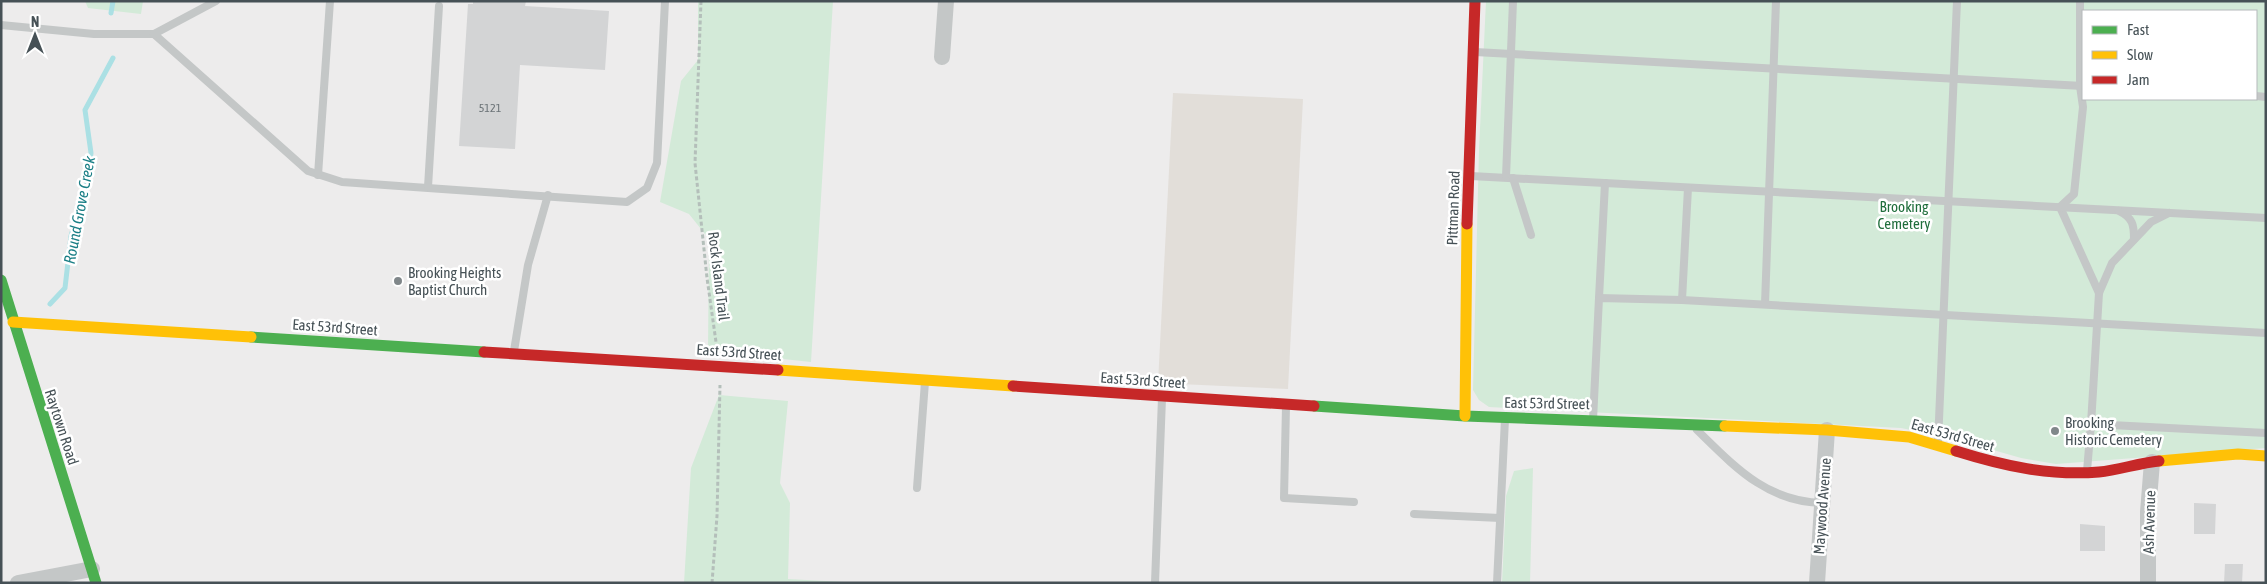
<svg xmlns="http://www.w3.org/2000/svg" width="2267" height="584" font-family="'Asap Condensed',sans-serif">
	<rect width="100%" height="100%" fill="#edecec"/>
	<polygon fill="#e2ded9" points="1173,93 1303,99 1288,389 1158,383"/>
	<g fill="#d3ead8" fill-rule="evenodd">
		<polygon points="85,1 143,1 141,14 88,8"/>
		<polygon points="698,1 833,1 811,362 708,351 709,239 689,214 660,202 681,81 698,60"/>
		<path d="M1486,1H2266V448L2056,464L2021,458L1955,439L1901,428L1489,407L1479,400L1473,390L1479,150ZM2083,11H2256V99H2083Z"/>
		<polygon points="719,395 788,401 780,483 790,503 788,579 863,583 684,583 691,468"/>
		<polygon points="1533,468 1530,583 1502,583 1506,496 1514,471"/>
	</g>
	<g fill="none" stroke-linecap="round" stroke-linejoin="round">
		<g stroke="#abe0e4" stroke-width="5">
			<polyline points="111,13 113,1"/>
			<polyline points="50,304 65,288 71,236 87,182 91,153 85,110 113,58"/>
		</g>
	</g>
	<g fill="#d3d4d5">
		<polygon points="473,1 526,1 525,6 609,11 605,70 520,65 515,149 459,146 468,4 473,4"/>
		<polygon points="2194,503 2216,504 2215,534 2194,534"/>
		<polygon points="2080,524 2105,526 2105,551 2080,551"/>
		<polygon points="2225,564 2243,564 2242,583 2224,583"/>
	</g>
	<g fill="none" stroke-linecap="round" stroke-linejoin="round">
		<g stroke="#b4bfba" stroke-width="3" stroke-dasharray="4 2.5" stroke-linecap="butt">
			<polyline points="701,1 695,163 707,278 717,349"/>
			<polyline points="712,583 717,516 720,385"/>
		</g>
		<g stroke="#c4c7c7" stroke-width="8">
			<polyline points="2080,1 2080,86 2083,107 2074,194 2060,207 2099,293"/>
			<polyline points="1,25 94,34 154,34 308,171 342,182 627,202 647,188 657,163 665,1"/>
			<polyline points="154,34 216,1"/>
			<polyline points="1475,52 2083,86"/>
			<polyline points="2256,96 2266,97"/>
			<polyline points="318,175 330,1"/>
			<polyline points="1471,176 2266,218"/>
			<polyline points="1506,177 1513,1"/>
			<polyline points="1513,178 1531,235"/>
			<polyline points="428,187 439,6"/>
			<path d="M2119,211C2133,218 2134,225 2134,239"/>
			<polyline points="1599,298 1605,183"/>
			<polyline points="1682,300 1688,188"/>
			<polyline points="1765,304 1776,1"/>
			<polyline points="514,351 528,265 548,195"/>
			<polyline points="1286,406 1284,498 1354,502"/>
			<polyline points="1593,420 1599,298 1682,300 2266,333"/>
			<polyline points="2091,424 2099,293 2112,263 2151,222 2169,213"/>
			<path d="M1697,430C1735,467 1767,502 1823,503"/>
			<polyline points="1938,443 1957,1"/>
			<polyline points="2087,471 2091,424 2266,433"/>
			<polyline points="917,488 925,382"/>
			<polyline points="1414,514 1500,518"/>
			<polyline points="1155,583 1162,398"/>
			<polyline points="1497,583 1505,419"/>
		</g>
		<g stroke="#c4c7c7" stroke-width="16">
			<polyline points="942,57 946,1"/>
			<polyline points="18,583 92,569"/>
			<polyline points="1817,583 1827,430"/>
			<polyline points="2148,583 2148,512 2152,462"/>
		</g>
		<g stroke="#4caf50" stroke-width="11">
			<polyline points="1,280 96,583"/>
			<polyline points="251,337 484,352"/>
			<polyline points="1314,406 1465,416 1725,426"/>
		</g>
		<g stroke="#ffc107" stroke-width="11">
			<polyline points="13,322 251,337"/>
			<polyline points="778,370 1013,386"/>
			<polyline points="1465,416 1467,224"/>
			<polyline points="1725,426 1827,430 1909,437 1956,451"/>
			<polyline points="2159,461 2238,454 2266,456"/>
		</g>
		<g stroke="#c62828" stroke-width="11">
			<polyline points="1467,224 1475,1"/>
			<polyline points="484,352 778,370"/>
			<polyline points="1013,386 1314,406"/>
			<path d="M1956,451C2004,466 2049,476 2099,472C2119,470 2139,463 2159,461"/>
		</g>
	</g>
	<g fill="#80878a" stroke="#fff" stroke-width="2">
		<circle cx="398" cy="281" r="5"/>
		<circle cx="2055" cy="431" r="5"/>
	</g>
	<g text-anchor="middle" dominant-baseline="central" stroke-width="5" stroke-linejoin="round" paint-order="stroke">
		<g font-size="12" fill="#6b7377">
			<text x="490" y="108">5121</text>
		</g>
		<g font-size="15" fill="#206e3c" stroke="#fff">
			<text x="1904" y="206">Brooking<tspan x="1904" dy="17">Cemetery</tspan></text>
		</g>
		<g font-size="15" fill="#465156" stroke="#fff">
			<text transform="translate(1453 208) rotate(-88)">Pittman Road</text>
			<text transform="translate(719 276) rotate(83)">Rock Island Trail</text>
			<text transform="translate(335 327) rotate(4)">East 53rd Street</text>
			<text transform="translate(739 352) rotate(4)">East 53rd Street</text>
			<text transform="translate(1143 380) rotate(4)">East 53rd Street</text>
			<text transform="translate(1547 403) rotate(1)">East 53rd Street</text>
			<text transform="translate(62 427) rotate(72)">Raytown Road</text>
			<text transform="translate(1953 435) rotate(16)">East 53rd Street</text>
			<text transform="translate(1822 506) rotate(-86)">Maywood Avenue</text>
			<text transform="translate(2149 522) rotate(-88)">Ash Avenue</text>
		</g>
		<g font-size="15" fill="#465156" stroke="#fff" text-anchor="start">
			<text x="408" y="272">Brooking Heights<tspan x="408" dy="17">Baptist Church</tspan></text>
			<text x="2065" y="422">Brooking<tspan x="2065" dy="17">Historic Cemetery</tspan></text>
		</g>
		<g font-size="16" font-style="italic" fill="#1b7f86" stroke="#fff">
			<text transform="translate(79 210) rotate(-79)">Round Grove Creek</text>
		</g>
	</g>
	<rect width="2267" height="584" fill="none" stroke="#465156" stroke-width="5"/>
	<rect x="2082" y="10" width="175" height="90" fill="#ffffff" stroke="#b5b9bb"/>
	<rect x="2092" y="26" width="25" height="8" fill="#4caf50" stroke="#b5b9bb"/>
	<text x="2127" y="35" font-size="15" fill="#465156">Fast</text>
	<rect x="2092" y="51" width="25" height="8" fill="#ffc107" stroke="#b5b9bb"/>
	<text x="2127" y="60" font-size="15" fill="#465156">Slow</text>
	<rect x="2092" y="76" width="25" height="8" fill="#c62828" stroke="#b5b9bb"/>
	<text x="2127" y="85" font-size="15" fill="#465156">Jam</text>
	<g transform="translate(35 35)" stroke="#ffffff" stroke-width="4" paint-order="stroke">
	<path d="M0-4L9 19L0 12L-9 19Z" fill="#465156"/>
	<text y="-8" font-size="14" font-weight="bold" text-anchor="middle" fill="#465156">N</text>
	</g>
</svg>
